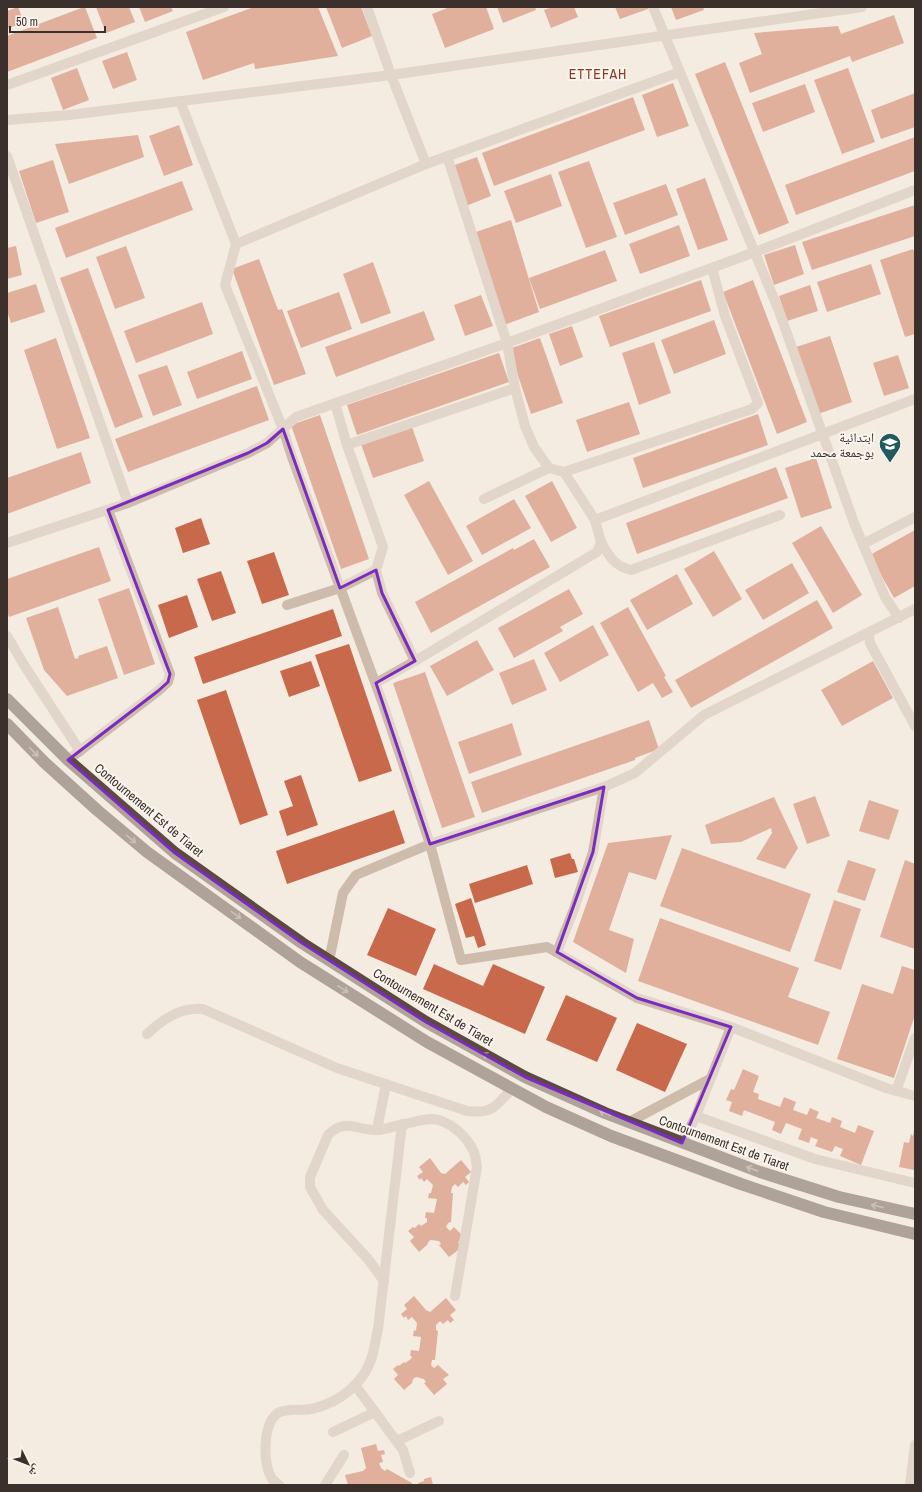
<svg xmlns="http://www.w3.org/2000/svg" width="922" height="1492" font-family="'Archivo Narrow','Noto Naskh Arabic',sans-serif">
	<rect width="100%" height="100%" fill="#f4ebe1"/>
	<g fill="#c8694b">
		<polygon points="18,7 24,22 7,29 7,11"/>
		<polygon points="84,7 85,7 97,38 7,72 7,36"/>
		<polygon points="96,7 129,7 135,22 106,33"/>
		<polygon points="139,7 171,7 173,11 145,22"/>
		<polygon points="254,7 318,7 338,56 255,69 254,63 203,80 186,32"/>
		<polygon points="326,7 361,7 372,36 342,48"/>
		<polygon points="450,7 486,7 494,29 445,48 432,14"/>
		<polygon points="497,7 535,7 536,10 503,23"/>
		<polygon points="553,7 574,7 578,17 551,28 544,10"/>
		<polygon points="615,7 648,7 648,9 620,19"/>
		<polygon points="671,7 703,7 704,10 676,20"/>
		<polygon points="894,15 904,43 852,62 850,56 750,93 739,63 762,54 754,33 838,26 841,34"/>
		<polygon points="127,52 137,80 113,89 102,61"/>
		<polygon points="725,62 789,223 759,235 695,74"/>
		<polygon points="77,68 89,100 63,110 51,78"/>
		<polygon points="848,68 875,142 842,154 814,80"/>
		<polygon points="673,83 689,126 657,137 642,95"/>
		<polygon points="805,84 815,112 763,132 752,103"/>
		<polygon points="915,93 915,127 881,139 871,110"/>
		<polygon points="633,97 645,130 494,186 482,153"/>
		<polygon points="179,125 193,165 164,176 149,136"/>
		<polygon points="138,135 144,157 69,184 55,144"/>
		<polygon points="915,137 915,171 796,215 785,185"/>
		<polygon points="477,157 491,196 466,206 452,166"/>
		<polygon points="53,160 69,212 36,223 19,171"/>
		<polygon points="589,161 617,237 586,248 558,172"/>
		<polygon points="551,174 562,206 516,223 504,191"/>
		<polygon points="705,178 728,240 698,250 676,189"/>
		<polygon points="182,181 193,210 66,258 55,228"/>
		<polygon points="666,184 678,215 625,235 613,203"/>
		<polygon points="915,205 915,236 812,270 802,242"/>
		<polygon points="511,220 539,312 504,325 476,232"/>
		<polygon points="679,225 690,256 640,274 629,244"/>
		<polygon points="795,245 804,274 774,285 764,255"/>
		<polygon points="16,246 22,275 7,279 7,248"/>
		<polygon points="126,246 145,298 115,309 96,257"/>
		<polygon points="913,249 915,254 915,334 905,337 880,260"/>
		<polygon points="605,250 617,281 540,309 529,278"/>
		<polygon points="259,259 278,310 282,309 306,374 274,385 232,269"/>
		<polygon points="373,262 391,313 361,324 343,274"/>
		<polygon points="871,264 881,294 827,312 817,282"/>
		<polygon points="88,268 143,417 115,428 60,278"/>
		<polygon points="701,280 711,311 610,347 599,316"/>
		<polygon points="753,280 807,422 777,434 723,292"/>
		<polygon points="36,284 45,312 11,323 7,311 7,293"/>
		<polygon points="810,285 818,311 787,321 779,296"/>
		<polygon points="339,292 352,329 301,348 287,311"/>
		<polygon points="481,295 493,326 465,336 454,305"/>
		<polygon points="202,302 213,334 136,363 124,331"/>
		<polygon points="424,311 435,340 336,377 325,347"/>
		<polygon points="714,320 726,354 674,374 661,340"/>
		<polygon points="572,326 583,357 560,366 549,334"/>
		<polygon points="830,336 852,402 818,414 796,347"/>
		<polygon points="56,338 90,438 57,449 24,350"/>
		<polygon points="540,338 563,403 531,414 509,349"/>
		<polygon points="654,342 671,393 639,405 622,353"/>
		<polygon points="242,351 252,379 197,399 187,372"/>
		<polygon points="499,353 509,382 357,435 347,405"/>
		<polygon points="898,355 909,388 884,396 873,363"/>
		<polygon points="167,365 182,405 153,416 138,375"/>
		<polygon points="257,386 269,420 128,472 115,439"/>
		<polygon points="629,402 640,434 587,452 576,420"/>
		<polygon points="758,414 768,445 643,488 633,458"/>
		<polygon points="320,415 369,559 341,569 291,425"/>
		<polygon points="412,427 424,461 373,478 361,444"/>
		<polygon points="81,452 91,483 7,514 7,478"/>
		<polygon points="816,458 832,508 801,518 785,468"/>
		<polygon points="776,467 788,498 637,554 626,523"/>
		<polygon points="429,481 473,561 448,575 404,495"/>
		<polygon points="552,481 577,528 551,542 525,496"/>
		<polygon points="514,499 531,528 482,555 466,526"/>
		<polygon points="201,518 210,544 183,553 175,528"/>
		<polygon points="821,526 862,595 833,613 792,543"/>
		<polygon points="915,530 915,586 894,598 870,555"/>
		<polygon points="534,539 550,567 431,633 415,602 513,548 514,550"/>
		<polygon points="99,547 111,581 9,617 7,611 7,579"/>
		<polygon points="714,551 742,599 713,617 684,569"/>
		<polygon points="274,552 289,595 262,604 247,561"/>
		<polygon points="792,563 809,593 763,620 745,590"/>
		<polygon points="221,571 236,613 212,621 197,579"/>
		<polygon points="677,574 693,604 647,630 630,600"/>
		<polygon points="129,588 155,664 124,675 98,599"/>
		<polygon points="569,589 583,614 560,627 563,631 514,658 498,628"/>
		<polygon points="187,595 198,627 169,638 158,605"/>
		<polygon points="817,600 833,628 691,708 675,680"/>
		<polygon points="58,607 75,659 79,658 78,656 107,646 118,678 67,696 44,670 26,618"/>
		<polygon points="628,607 666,676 664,677 673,692 662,698 653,683 638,692 600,623"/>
		<polygon points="333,609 342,636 203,684 194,657"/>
		<polygon points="593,625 609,655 560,682 544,653"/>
		<polygon points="477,640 494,670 447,696 430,666"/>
		<polygon points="349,644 392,771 359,782 315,655"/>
		<polygon points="534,659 547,690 512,705 499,673"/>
		<polygon points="311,661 320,686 289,697 280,671"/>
		<polygon points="873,661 893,698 842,726 821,690"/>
		<polygon points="425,672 475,817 442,828 393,683"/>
		<polygon points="226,690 268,815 240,825 197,700"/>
		<polygon points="649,720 659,749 635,758 635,760 482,813 471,782"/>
		<polygon points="512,723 522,755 469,774 458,742"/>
		<polygon points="301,775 318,825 287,836 279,811 293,806 284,781"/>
		<polygon points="815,796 830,836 807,844 793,804"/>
		<polygon points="774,797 798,848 785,869 756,859 772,833 771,828 741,842 711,844 705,825"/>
		<polygon points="869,800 899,810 889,840 859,831"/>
		<polygon points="394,810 405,843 287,884 276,851"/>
		<polygon points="672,835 656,880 629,872 609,930 634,939 626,973 573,942 608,843"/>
		<polygon points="682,848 811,894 790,952 660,906"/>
		<polygon points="570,853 572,859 574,859 578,872 555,878 550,859"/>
		<polygon points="848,860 876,869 865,901 837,892"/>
		<polygon points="905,860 915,864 915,949 880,937"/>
		<polygon points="527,865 533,884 475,903 469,884"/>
		<polygon points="471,898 486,945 478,948 474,936 466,938 455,904"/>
		<polygon points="834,900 861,909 841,970 814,961"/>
		<polygon points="388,908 436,929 416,976 367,955"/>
		<polygon points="660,918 799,968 788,997 830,1012 818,1045 638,981"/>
		<polygon points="434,964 483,986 493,964 545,987 525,1034 423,989"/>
		<polygon points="902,966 915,970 915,1015 894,1078 837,1059 862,984 893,994"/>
		<polygon points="566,995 617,1018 597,1062 546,1040"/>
		<polygon points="637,1023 687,1044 665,1092 616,1070"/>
		<polygon points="743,1069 759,1076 753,1092 759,1094 758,1099 780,1107 784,1097 796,1102 793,1110 807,1115 810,1108 819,1112 816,1118 830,1123 832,1117 842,1121 840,1127 855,1133 858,1125 874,1131 861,1165 840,1156 843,1149 835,1146 832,1152 815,1146 818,1140 811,1137 809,1143 798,1139 802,1129 786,1123 781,1134 772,1130 775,1122 744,1110 742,1116 729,1111 732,1102 726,1100 731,1089 734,1090"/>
		<polygon points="914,1131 914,1170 899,1167 904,1142 909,1143 911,1134 913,1136"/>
		<polygon points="430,1158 441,1173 445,1174 461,1160 471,1172 465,1177 469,1182 466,1185 463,1182 458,1187 455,1184 452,1187 451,1193 453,1193 451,1222 448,1223 446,1227 450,1231 454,1227 464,1237 458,1242 462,1247 449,1257 439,1245 441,1244 439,1241 431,1240 429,1241 427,1245 419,1252 410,1241 414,1237 408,1231 413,1227 415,1228 419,1224 421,1226 427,1222 427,1218 425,1218 426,1212 434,1213 437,1199 428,1198 429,1193 431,1193 433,1185 427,1179 424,1182 421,1178 420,1180 417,1176 423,1172 419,1167"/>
		<polygon points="414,1296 426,1310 430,1312 446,1298 456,1310 450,1315 454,1320 450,1323 448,1320 443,1324 440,1321 436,1325 436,1330 438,1331 435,1360 432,1360 431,1365 434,1368 438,1365 449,1375 443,1379 447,1384 434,1395 424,1383 426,1382 424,1379 416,1377 413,1379 412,1383 404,1390 394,1379 398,1375 393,1369 398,1365 399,1366 404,1362 405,1363 411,1359 412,1356 410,1356 411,1350 419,1351 421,1337 413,1336 414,1330 416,1331 417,1323 412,1317 408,1320 406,1316 404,1318 401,1314 407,1309 404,1305"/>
		<polygon points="376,1444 378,1451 384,1450 385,1454 381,1455 383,1462 379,1463 381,1468 385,1471 387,1469 412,1483 412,1485 348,1485 345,1475 363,1471 366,1468 361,1448"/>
		<polygon points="431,1477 433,1485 419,1485 418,1483 424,1481 424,1479"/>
	</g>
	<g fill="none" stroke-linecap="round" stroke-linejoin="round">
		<g stroke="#cdbbac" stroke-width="10">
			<polyline points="367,7 391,75 426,164"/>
			<polyline points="653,7 779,311 854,523 885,597 899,618"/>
			<polyline points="7,85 224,7"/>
			<polyline points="180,101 236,244 225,285 283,429 292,457 383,704 430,844 356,875 343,893 329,961"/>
			<polyline points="7,120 69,115 391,75 862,7"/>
			<polyline points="7,156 128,503 248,453 267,443 296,417 507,343 755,252 915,190"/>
			<polyline points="447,156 507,343 515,388 525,426 534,447 549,468 564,472 595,520 915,399"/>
			<polyline points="236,244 426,164 680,72"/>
			<polyline points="335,403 347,445 383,547 376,570 382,593 415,661"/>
			<polyline points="347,445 515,388"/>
			<polyline points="564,472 752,409 758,403 725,316 712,268"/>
			<polyline points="484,499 549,468"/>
			<path d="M601,542C609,556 614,566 631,570L780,515"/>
			<polyline points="7,543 128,503"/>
			<polyline points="863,544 915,517"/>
			<polyline points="287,605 340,588 376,570"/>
			<polyline points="869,634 870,643 915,726"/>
			<polyline points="7,636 24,665 80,751"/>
			<polyline points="376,683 415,661 597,552 601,542 595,520"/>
			<polyline points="68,760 158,691 168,682 170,674 108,510"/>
			<polyline points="557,952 574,909 593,852 604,787"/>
			<polyline points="731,1027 637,998 547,947 461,960 430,844 604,787 635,773 704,715 915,609"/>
			<path d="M147,1034C163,1019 181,1007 203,1009L337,1068L467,1111C492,1114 496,1107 512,1088"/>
			<polyline points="896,1091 915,1038"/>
			<polyline points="696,1116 731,1027 886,1088 915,1096"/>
			<polyline points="629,1122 710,1079"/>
			<polyline points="377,1130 386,1084"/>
			<polyline points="682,1143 696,1116 815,1159 915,1183"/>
			<path d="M384,1281L368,1259L323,1210L310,1187V1177L328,1135C345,1117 358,1131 377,1130C385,1130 393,1126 401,1125C410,1123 422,1119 432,1119C449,1120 467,1136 474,1152C476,1157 476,1162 477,1167L455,1296"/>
			<polyline points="355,1385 403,1450 410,1473"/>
			<polyline points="333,1432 375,1412"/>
			<polyline points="397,1441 439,1421"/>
			<path d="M279,1485C277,1483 274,1481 272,1479C263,1464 262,1424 278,1413C286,1408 301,1411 311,1409C340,1403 366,1382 373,1353C375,1345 376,1337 378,1329L402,1124"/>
			<polyline points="325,1485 344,1455"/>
			<polyline points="910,1485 915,1445"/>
		</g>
		<g stroke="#5c4a42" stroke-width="12">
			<polyline points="7,699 68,760 175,853 302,943 426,1022 525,1077 605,1113 760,1172 839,1197 915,1214"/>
			<polyline points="7,724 44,762 97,810 147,852 300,962 427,1042 546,1107 611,1136 741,1184 824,1212 915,1234"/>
		</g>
	</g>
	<defs><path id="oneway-shaft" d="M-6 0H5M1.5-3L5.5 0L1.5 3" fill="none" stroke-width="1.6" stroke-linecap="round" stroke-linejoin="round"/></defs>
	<g stroke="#9c8e87">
		<use href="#oneway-shaft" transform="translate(34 752) rotate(46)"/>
		<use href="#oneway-shaft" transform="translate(131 839) rotate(39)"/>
		<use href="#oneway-shaft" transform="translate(236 915) rotate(36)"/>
		<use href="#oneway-shaft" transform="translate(343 989) rotate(32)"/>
		<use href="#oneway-shaft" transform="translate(488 1056) rotate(-151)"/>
		<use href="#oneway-shaft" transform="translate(605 1113) rotate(-157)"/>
		<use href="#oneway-shaft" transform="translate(752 1169) rotate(-160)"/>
		<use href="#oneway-shaft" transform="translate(877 1206) rotate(-166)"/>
	</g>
	<path d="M0 0H922V1492H0ZM283,429L340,588L376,570L382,593L415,661L376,683L430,844L604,787L593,852L557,952L637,998L731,1027L682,1143L525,1077L426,1022L302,943L175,853L68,760L158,691L168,682L170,674L108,510L248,453L267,443Z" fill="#f4ebe1" fill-opacity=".55" fill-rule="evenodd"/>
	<path fill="none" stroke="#7b2cbf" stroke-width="3" stroke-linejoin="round" d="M283,429L340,588L376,570L382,593L415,661L376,683L430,844L604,787L593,852L557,952L637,998L731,1027L682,1143L525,1077L426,1022L302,943L175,853L68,760L158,691L168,682L170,674L108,510L248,453L267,443Z"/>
	<defs>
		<g id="school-pin" transform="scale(1.15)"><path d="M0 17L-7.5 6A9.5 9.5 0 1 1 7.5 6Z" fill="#1f5a5e" stroke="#fbf5ee"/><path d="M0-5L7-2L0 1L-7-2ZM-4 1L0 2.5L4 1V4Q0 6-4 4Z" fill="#fff"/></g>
	</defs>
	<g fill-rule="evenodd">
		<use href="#school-pin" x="890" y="444"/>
	</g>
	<g text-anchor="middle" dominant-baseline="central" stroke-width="4" stroke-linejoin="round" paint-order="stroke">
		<g font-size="13" fill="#3b302b" stroke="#fbf5ee" text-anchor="end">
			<text x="874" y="437">ابتدائية<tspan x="874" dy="15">بوجمعة محمد</tspan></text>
		</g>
		<g font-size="13" fill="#3b302b" stroke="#fbf5ee">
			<text transform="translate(149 810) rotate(40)">Contournement Est de Tiaret</text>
			<text transform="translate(433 1007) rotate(31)">Contournement Est de Tiaret</text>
			<text transform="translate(724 1143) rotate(20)">Contournement Est de Tiaret</text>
		</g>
		<g font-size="14" letter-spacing="1" fill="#8c3b22" stroke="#fbf5ee">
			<text x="598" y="74">ETTEFAH</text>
		</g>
	</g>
	<rect width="922" height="1492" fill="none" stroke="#3b302b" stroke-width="16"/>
	<g transform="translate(28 1464) rotate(133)" stroke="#fbf5ee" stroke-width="3" paint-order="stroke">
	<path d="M0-3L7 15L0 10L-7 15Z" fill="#3b302b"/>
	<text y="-6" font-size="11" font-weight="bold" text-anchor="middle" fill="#3b302b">ش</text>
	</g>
	<path d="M10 26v6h95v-6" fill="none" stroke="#3b302b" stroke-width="2"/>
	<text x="16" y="26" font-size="12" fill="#3b302b" stroke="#fbf5ee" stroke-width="3" paint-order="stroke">50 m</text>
</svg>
